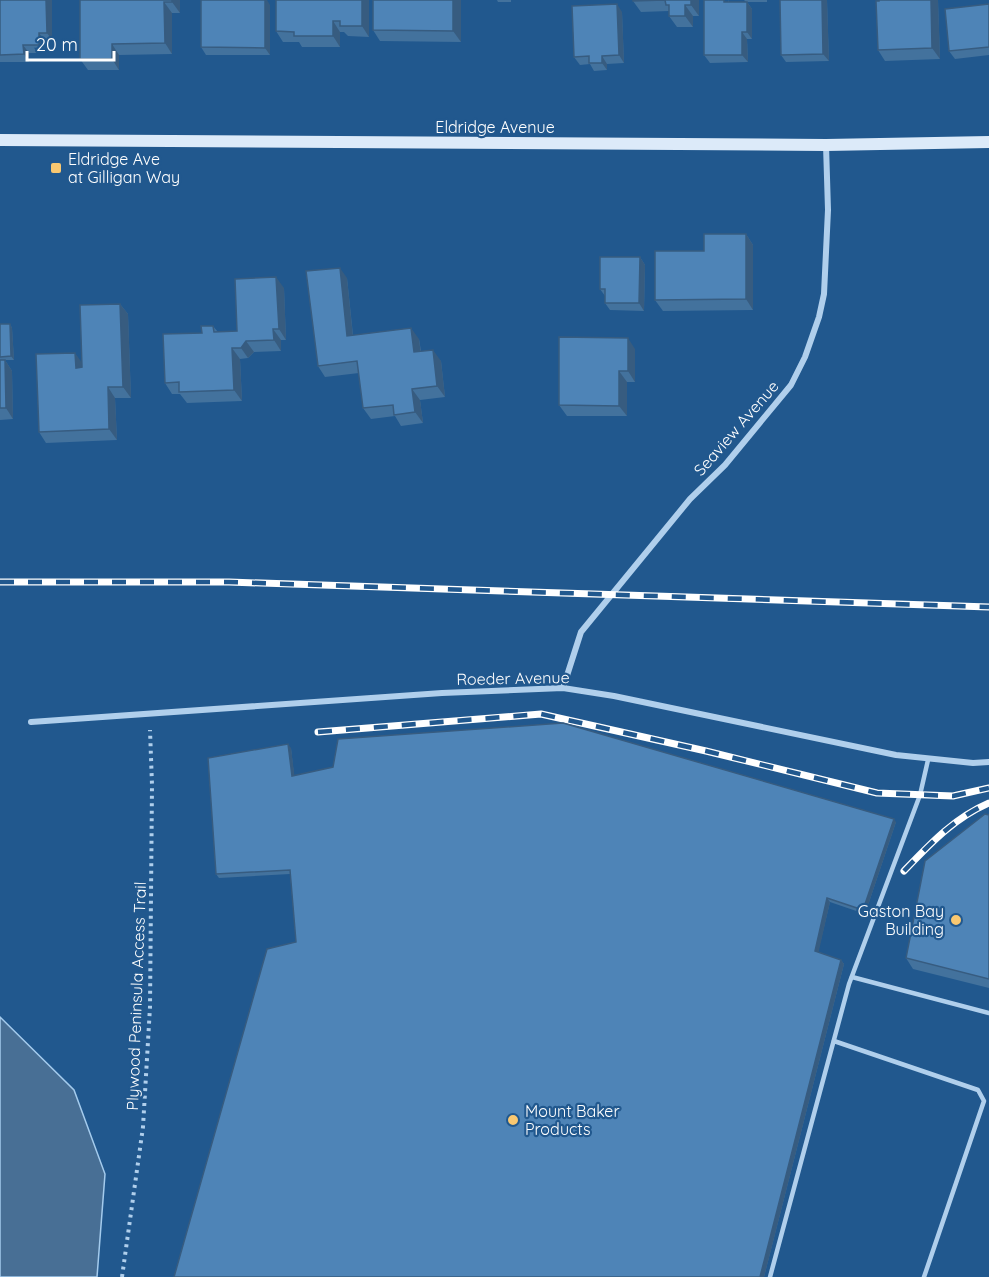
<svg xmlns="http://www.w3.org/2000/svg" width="989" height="1277" font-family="Quicksand,sans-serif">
	<rect width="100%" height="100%" fill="#21588e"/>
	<polygon fill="#486f95" stroke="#a4cbed" stroke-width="1.5" points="0,1017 74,1090 105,1174 97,1277 0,1277"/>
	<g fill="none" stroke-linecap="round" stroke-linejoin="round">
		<polyline stroke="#b0cfec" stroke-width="4" stroke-dasharray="3 4.5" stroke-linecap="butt" points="122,1277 143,1127 150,1007 152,785 150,730"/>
		<g stroke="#b0cfec" stroke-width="4.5">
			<polyline points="852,977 989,1013"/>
			<polyline points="834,1041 978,1090 984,1101 924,1277"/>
			<polyline points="770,1277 849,984 920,795 928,760"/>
		</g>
		<g stroke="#b0cfec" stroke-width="6">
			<polyline points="563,688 581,632 690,499 725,465 791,385 805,357 819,317 824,294 828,210 826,145"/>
			<polyline points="31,722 442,693 563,688 614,696 896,755 973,763 989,762"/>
		</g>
		<polyline stroke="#dceaf9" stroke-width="12" points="0,140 826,145 989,142"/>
		<g stroke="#fff" stroke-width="7">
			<g id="rail">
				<polyline points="0,582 229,582 989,607"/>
				<polyline points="318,732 541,714 706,751 877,793 953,796 989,788"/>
				<path d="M904,871C930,844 954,818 989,803"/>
			</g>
		</g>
		<use href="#rail" stroke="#21588e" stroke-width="4.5" stroke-dasharray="14" stroke-linecap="butt"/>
	</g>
	<g fill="#43729d">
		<polygon points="0,0 52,0 52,40 44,40 45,53 29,53 29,62 0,62"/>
		<polygon points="80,0 180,0 180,13 172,13 172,54 119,55 119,70 88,70 80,59"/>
		<polygon points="276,0 369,0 369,37 348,36 344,32 340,32 340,47 302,47 299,42 283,42 276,31"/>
		<polygon points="461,0 461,42 380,41 373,30"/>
		<polygon points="497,0 511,0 511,2 498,2"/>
		<polygon points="699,0 699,16 693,16 693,27 677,27 669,16 669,11 641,12 633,1"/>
		<polygon points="729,0 729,2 746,2 744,0 767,0 767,2 747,2 752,9 752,39 747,39 748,62 710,63 704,55"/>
		<polygon points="827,0 829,61 786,62 781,55"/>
		<polygon points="879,0 938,0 940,59 885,61 878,50"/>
		<polygon points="989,4 989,55 955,59 949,51"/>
		<polygon points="270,5 270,55 206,55 201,47"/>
		<polygon points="622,12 624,63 607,64 607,70 594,71 590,64 580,65 574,57"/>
		<polygon points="746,234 753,245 753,310 663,311 655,300 704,251"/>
		<polygon points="640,257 645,265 644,311 610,310 605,303 605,296 600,289"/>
		<polygon points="347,278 353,335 419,339 421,351 441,361 445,397 420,400 423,423 401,426 395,416 371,419 363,408 359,373 325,377 318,366"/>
		<polygon points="284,288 286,340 281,340 281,351 254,352 248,358 240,359 242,401 187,403 180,394 172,394 165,383 202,333 213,326 218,332 237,331"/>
		<polygon points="120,304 128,314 131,398 115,398 117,440 46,443 39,432"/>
		<polygon points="0,324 10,324 12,328 14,360 5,360 12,371 13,419 0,420"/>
		<polygon points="635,349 635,382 627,382 627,416 567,416 559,405"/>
		<polygon points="291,748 294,775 896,822 865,914 830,902 818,952 841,960 844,964 764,1277 174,1277 296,942 290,874 219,878 216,874"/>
		<polygon points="989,815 989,988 913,969 906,958"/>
	</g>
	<g fill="#375c80">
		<polygon points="46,0 52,0 52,40 47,33"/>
		<polygon points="172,0 180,0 180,13 172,2"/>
		<polygon points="265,0 267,0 270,5 270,55 265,48"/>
		<polygon points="362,0 369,0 369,37 362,26"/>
		<polygon points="453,0 461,0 461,42 453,31"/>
		<polygon points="691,0 699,0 699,16 691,5"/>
		<polygon points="822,0 827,0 829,61 823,54"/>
		<polygon points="931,0 938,0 940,59 932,48"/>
		<polygon points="164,2 172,13 172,54 165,43"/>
		<polygon points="747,2 752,9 752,39 747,32"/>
		<polygon points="617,4 622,12 624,63 619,55"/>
		<polygon points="685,5 693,16 693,27 685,16"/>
		<polygon points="333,21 340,32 340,47 333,36"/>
		<polygon points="742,32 747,39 748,62 742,55"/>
		<polygon points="39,33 44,40 45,53 39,45"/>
		<polygon points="112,44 119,55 119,70 112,59"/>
		<polygon points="23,45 29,53 29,62 24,54"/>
		<polygon points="602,56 607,64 607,70 602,63"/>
		<polygon points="746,234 753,245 753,310 746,299"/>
		<polygon points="640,257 645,265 644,311 639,303"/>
		<polygon points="340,268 347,278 354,347 347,336"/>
		<polygon points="276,277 284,288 286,340 279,329"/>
		<polygon points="120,304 128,314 131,398 123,387"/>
		<polygon points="10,324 12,328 14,360 11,356"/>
		<polygon points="411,328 419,339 422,363 414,352"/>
		<polygon points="273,329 281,340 281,351 274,340"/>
		<polygon points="628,338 635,349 635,382 628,371"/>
		<polygon points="246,341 254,352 248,358 241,348"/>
		<polygon points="232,348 240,359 242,401 234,390"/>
		<polygon points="433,350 441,361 445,397 437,386"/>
		<polygon points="75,353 83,364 83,378 76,368"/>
		<polygon points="5,360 12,371 13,419 6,408"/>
		<polygon points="619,371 627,382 627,416 619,406"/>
		<polygon points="108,387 115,398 117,440 109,429"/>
		<polygon points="412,389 420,400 423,423 415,412"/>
		<polygon points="288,744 291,748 295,780 292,776"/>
		<polygon points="894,819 896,822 865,914 863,910"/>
		<polygon points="827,898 830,902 818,955 815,951"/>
		<polygon points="841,960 844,964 764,1277 760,1277"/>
	</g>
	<g fill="#4e84b7" stroke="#375c80" stroke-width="1.5">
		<polygon points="0,0 46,0 47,33 39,33 39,45 23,45 24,54 0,55"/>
		<polygon points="80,0 172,0 172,2 164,2 165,43 112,44 112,59 80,59"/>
		<polygon points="201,0 265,0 265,48 201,47"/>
		<polygon points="276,0 362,0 362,26 340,26 340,21 333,21 333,36 294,36 294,32 276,31"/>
		<polygon points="373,0 453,0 453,31 373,30"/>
		<polygon points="633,0 691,0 691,5 685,5 685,16 669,16 669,5 666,5 665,0 633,1"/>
		<polygon points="704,0 724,0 724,2 747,2 747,32 742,32 742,55 704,55"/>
		<polygon points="780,0 822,0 823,54 781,55"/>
		<polygon points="879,0 931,0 932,48 878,50 876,1 879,1"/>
		<polygon points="617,4 619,55 602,56 602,63 589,63 589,56 574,57 572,6"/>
		<polygon points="989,4 989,47 949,51 945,9"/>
		<polygon points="704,234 746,234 746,299 655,300 655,251 704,251"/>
		<polygon points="600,257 640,257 639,303 605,303 605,289 600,289"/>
		<polygon points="340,268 347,336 411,328 414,352 433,350 437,386 412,389 415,412 394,415 393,405 363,408 357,361 318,366 306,271"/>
		<polygon points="276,277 279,329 273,329 274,340 246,341 241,348 232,348 234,390 179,392 179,382 165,383 163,334 202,333 201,326 213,326 214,332 237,331 235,279"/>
		<polygon points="120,304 123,387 108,387 109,429 39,432 36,354 75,353 76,368 82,367 80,305"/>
		<polygon points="0,324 10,324 11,356 0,357"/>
		<polygon points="559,337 628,338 628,371 619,371 619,406 559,405"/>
		<polygon points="0,360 5,360 6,408 0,408"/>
		<polygon points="563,723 894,819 863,910 827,898 815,951 841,960 760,1277 174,1277 267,949 296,942 290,870 216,874 208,758 288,744 292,776 333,767 338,739"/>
		<polygon points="985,814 989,815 989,979 906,958 925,861"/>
	</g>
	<g fill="#f9c871" stroke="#21588e" stroke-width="2">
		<rect x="50" y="162" width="12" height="12" rx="3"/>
		<circle cx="956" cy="920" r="6"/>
		<circle cx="513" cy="1120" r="6"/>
	</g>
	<g text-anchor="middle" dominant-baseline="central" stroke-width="4.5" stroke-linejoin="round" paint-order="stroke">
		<g font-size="16" fill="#fff" stroke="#21588e">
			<text x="495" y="127">Eldridge Avenue</text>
			<text transform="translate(736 428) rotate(-49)">Seaview Avenue</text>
			<text transform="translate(513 678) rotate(-1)">Roeder Avenue</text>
			<text transform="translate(136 996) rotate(-88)">Plywood Peninsula Access Trail</text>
		</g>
		<g font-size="16" fill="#fff" stroke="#21588e" text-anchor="start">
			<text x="68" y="159">Eldridge Ave<tspan x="68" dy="18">at Gilligan Way</tspan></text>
			<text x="944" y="911" text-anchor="end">Gaston Bay<tspan x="944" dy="18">Building</tspan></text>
			<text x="525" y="1111">Mount Baker<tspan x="525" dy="18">Products</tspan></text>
		</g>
	</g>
	<path d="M27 51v9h87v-9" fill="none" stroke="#ffffff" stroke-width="3"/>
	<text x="36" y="51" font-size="18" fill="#ffffff" stroke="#21588e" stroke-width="4.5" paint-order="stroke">20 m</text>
</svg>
